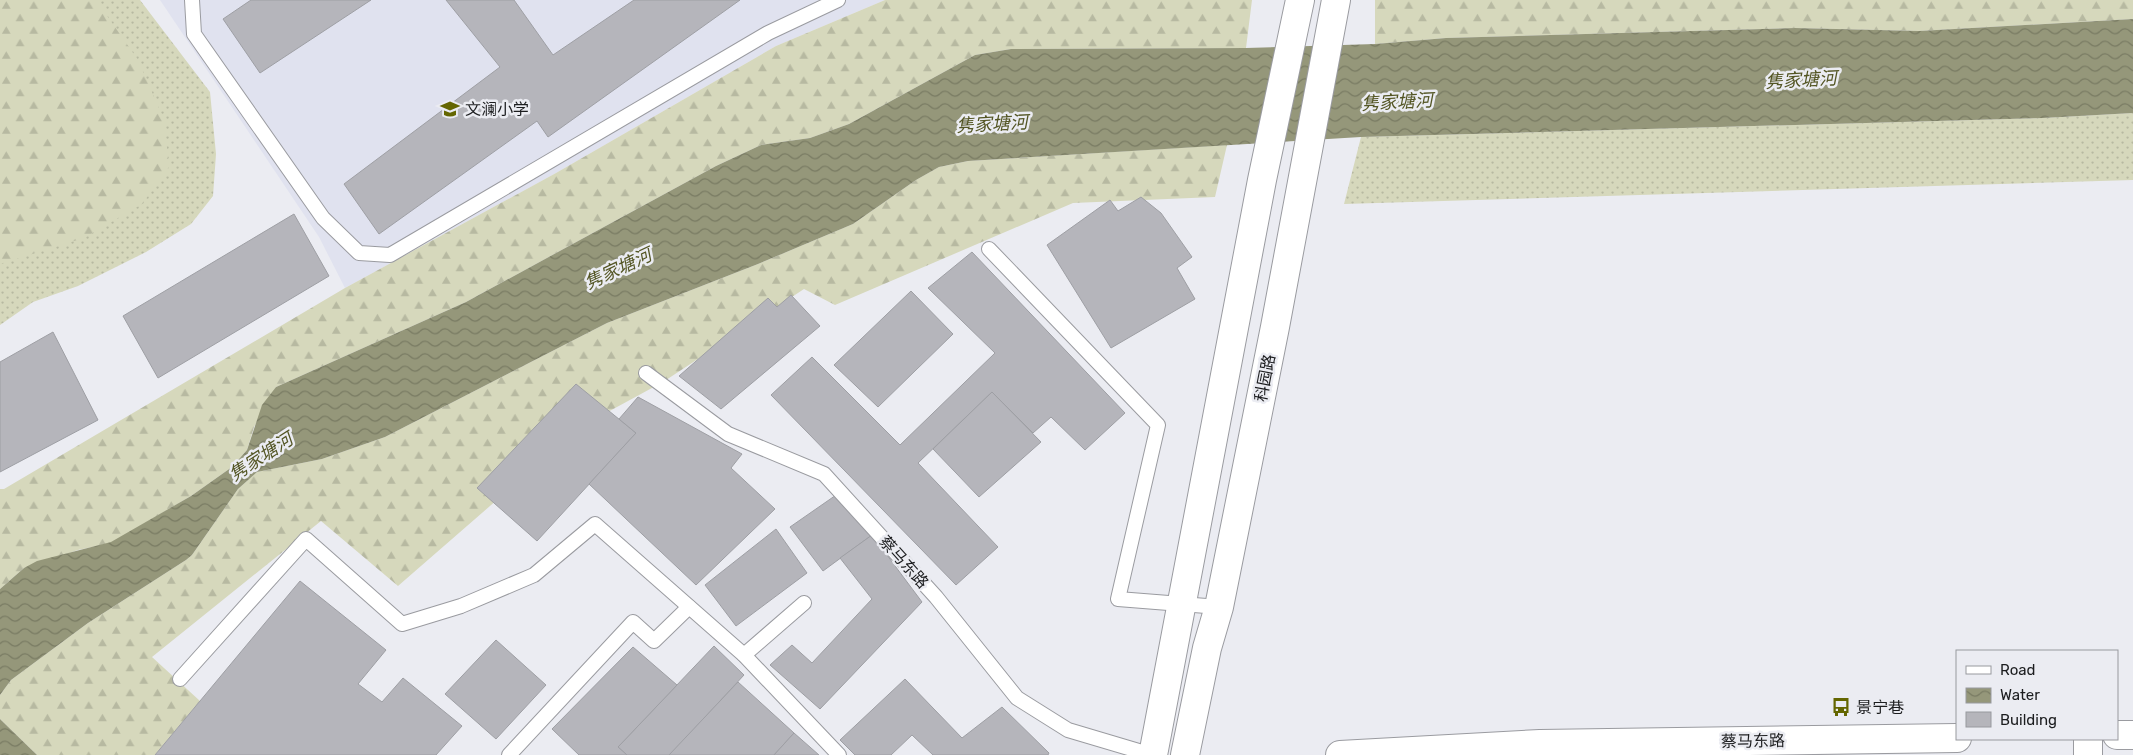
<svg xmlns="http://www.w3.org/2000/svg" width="2133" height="755" viewBox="0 0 2133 755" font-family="Rubik,'Noto Sans SC',sans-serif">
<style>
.built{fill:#e0e2ef}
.grass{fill:url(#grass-dots)}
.forest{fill:url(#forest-firs)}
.water{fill:url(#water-waves)}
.building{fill:#b5b5bb;stroke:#9e9fa4}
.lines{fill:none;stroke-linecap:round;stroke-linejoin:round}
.service-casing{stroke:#9a9ba0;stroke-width:16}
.minor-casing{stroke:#9a9ba0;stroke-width:30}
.tertiary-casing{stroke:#9a9ba0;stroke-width:30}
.service{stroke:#fff;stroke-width:14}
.minor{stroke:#fff;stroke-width:28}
.tertiary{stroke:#fff;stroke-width:28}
.labels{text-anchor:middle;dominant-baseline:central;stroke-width:5;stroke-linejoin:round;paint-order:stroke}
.poi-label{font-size:16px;fill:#1c1d1f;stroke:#ebecf2;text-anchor:start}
.street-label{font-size:16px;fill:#1c1d1f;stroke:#ebecf2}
.water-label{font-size:18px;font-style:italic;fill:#545625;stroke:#ebecf2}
</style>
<defs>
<pattern id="grass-dots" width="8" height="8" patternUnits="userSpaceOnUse" patternTransform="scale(1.25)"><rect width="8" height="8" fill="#d6d8bc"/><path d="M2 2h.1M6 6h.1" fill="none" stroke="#b7b9a1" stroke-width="1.8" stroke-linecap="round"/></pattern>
<pattern id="forest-firs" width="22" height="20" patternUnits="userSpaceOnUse" patternTransform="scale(1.25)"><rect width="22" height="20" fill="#d6d8bc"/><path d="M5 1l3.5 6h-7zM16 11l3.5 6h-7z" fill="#b7b9a1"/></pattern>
<pattern id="water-waves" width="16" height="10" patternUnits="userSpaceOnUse" patternTransform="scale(1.25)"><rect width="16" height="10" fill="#95977a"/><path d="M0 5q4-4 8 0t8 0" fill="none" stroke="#797b63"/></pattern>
</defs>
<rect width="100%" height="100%" fill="#ebecf2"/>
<!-- built -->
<polygon class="built" points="160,0 885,0 776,46 556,173 345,288 319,237"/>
<!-- grass -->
<g class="grass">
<polygon points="0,0 140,0 210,92 216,154 213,196 191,224 146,252 78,286 33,302 0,325"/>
<polygon points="2133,113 2133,180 1344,204 1361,137 2043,118"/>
</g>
<!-- forest -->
<g class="forest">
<polygon points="0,0 96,0 138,60 164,120 169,167 142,204 84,238 0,264"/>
<polygon points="885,0 1252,0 1246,48 1011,49 975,55 849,124 810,138 761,145 716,166 466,302 276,387 254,427 247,450 232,467 191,496 111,543 78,550 24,568 0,589 0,489 4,489 345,288 556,173 776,46"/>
<polygon points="1375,0 2133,0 2133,19 1919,31 1795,28 1446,38 1375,44"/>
<polygon points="1227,145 1215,197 1073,203 835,305 804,289 663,382 582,426 398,586 321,521 152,657 200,701 155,755 37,755 0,719 0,695 11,680 88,623 186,560 192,555 238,489 257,472 322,459 385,437 607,323 758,264 853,224 916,180 939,167 968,161"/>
</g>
<!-- water -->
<g class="water">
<polygon points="2133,19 2133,113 2043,118 1361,137 968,161 939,167 916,180 853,224 758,264 607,323 385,437 322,459 257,472 238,489 192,555 186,560 88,623 11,680 0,695 0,589 24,568 37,561 111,542 191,496 232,467 247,450 262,405 276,387 466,302 716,166 761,145 810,138 849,124 975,55 1011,49 1246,48 1375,44 1446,38 1795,28 1919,31"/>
<polygon points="0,719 37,755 0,755"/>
</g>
<!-- building -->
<g class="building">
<polygon points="251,0 371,0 260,73 223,19"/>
<polygon points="446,0 514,0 553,55 634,0 740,0 548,137 537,121 379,234 344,184 500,67"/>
<polygon points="1141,197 1161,213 1192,257 1177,268 1195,299 1111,348 1047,245 1110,200 1118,211"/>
<polygon points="294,214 329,276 158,378 123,316"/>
<polygon points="972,252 1125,413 1085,450 1051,417 1033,433 992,392 918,463 998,547 956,585 771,395 812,357 900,445 995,353 928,288"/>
<polygon points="911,291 953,334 878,407 834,365"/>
<polygon points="791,295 820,326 721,409 679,376 768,298 777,307"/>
<polygon points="53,332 98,420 0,472 0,362"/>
<polygon points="576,384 636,433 537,541 477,488"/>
<polygon points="992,392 1041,442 979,497 933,449"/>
<polygon points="638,397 742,454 731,468 775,509 696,585 589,484 636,433 619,419"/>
<polygon points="839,493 872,535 823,571 790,527"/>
<polygon points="776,529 807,573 736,626 705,585"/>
<polygon points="872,535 922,602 820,709 770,665 792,645 812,663 872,599 840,558"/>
<polygon points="300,581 386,650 358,684 382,702 403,678 462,726 436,755 155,755"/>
<polygon points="496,640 546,685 496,739 445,694"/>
<polygon points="714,646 744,675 670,755 627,755 618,747"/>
<polygon points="633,647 677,685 618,747 627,755 579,755 552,729"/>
<polygon points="905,679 962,738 1002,707 1049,753 1048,755 933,755 912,735 891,755 855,755 840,740"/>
<polygon points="738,682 794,733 774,755 669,755"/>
<polygon points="794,733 819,755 774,755"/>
</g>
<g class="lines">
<!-- service casing -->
<g class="service-casing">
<g id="service">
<polyline points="192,0 194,34 323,218 359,253 390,255 768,33 838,0"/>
<polyline points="989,249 1158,425 1118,599 1219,607"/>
<polyline points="646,373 728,434 824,474 936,597 1017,698 1068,730 1152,755"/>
<polyline points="744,655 804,603"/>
<polyline points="180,679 306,539 402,624 461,606 534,575 595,524 744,655 839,755"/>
<polyline points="509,755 633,622 654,641 689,607"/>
</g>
</g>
<!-- minor casing -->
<g class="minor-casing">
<g id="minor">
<polyline points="2117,735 2133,735"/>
<polyline points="1340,755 1540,744 1957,738"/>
<polyline points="2088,755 2088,739"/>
</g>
</g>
<!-- tertiary casing -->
<g class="tertiary-casing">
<g id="tertiary">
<polyline points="1153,755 1262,180 1300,0"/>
<polyline points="1185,755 1207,648 1219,607 1275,327 1336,0"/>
</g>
</g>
<!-- service -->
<use href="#service" class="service"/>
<!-- minor -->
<use href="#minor" class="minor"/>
<!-- tertiary -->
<use href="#tertiary" class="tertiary"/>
</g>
<!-- icons -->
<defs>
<g id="school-bare" transform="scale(1.5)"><path d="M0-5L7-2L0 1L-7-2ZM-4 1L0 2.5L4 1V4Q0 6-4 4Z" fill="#646600" stroke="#ebecf2" stroke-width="2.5" paint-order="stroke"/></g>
<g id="bus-bare" transform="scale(1.5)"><path d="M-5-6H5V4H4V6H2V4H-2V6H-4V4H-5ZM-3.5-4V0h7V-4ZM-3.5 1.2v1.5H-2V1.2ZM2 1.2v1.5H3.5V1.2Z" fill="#646600" stroke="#ebecf2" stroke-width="2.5" paint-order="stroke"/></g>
</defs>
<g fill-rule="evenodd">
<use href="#school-bare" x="450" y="109"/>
<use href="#bus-bare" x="1841" y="707"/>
</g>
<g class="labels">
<!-- poi labels -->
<g class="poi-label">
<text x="465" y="109">文澜小学</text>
<text x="1856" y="707">景宁巷</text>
</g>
<!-- street labels -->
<g class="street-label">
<text transform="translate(1265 378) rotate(-79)">科园路</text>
<text transform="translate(904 562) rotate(48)">蔡马东路</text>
<text transform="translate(1753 741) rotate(-1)">蔡马东路</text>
</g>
<!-- water labels -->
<g class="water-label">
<text transform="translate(1801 80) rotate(-3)">隽家塘河</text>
<text transform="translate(1397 102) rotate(-3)">隽家塘河</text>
<text transform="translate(992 124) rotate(-3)">隽家塘河</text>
<text transform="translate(618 269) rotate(-25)">隽家塘河</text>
<text transform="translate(261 457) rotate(-33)">隽家塘河</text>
</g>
</g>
<!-- legend -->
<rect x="1956" y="650" width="162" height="90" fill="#ebecf2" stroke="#98999e"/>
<rect x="1966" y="666" width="25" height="8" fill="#ffffff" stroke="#98999e"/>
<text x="2000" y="675" font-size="15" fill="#1c1d1f">Road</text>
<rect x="1966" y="688" width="25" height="15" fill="url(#water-waves)" stroke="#98999e"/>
<text x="2000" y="700" font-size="15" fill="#1c1d1f">Water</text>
<rect x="1966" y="712" width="25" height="15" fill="#b5b5bb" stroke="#98999e"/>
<text x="2000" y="725" font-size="15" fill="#1c1d1f">Building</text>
</svg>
